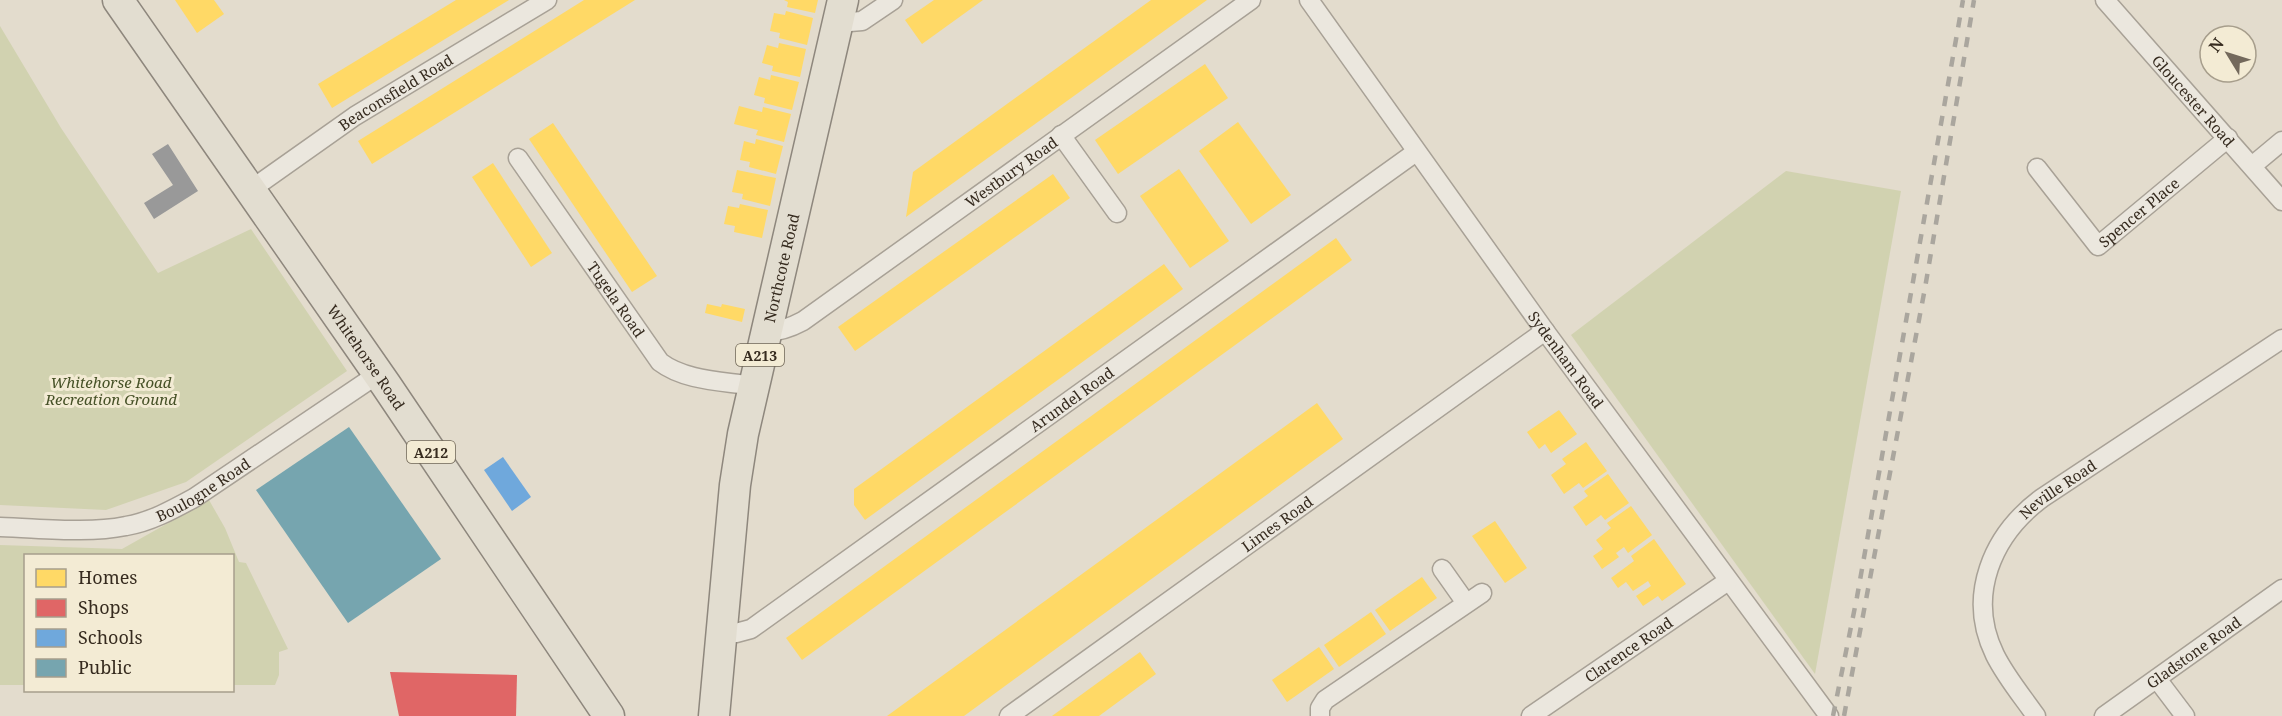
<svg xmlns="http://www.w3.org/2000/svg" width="2282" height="716" viewBox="0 0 2282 716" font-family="'Noto Serif',serif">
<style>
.green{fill:#d1d2b0}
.homes{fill:#ffd966}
.shops{fill:#e06666}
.schools{fill:#6fa8dc}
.public{fill:#76a5af}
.industry{fill:#999}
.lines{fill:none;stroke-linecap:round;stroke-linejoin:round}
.minor-casing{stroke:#a8a196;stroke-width:21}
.primary-casing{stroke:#8e877d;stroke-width:33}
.minor{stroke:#ebe7de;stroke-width:18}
.primary{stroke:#e2ddd0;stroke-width:30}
.rail{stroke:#aaa69e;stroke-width:4.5;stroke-dasharray:10 10;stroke-linecap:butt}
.labels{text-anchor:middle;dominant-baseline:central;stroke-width:6;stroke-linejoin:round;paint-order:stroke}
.shield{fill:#f3ebd4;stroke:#6f6555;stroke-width:1.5}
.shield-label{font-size:14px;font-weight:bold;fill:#362b1f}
.street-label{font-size:15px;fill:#362b1f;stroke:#f3ebd4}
.park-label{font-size:15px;font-style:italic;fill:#465127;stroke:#f3ebd4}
</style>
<rect width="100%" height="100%" fill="#e3dccd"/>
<!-- green -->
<g class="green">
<polygon points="0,26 61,128 158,273 251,229 347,371 186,482 106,510 0,505"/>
<polygon points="1786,171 1901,191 1815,674 1571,335"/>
<polygon points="209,500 225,528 239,562 246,563 288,649 279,652 279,675 275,685 233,685 232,556 26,556 25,685 0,685 0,545 122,549"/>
</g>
<!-- homes -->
<g class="homes">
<polygon points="175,0 214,0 224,14 197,33"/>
<polygon points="456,0 509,0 332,108 318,84"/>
<polygon points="584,0 635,0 372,164 358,141"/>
<polygon points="784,0 818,0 815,13 787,7 788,2"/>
<polygon points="934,0 983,0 922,44 905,20"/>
<polygon points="1151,0 1207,0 906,217 913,172"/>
<polygon points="786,11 813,18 807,45 779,38 780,33 770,31 774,13 785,15"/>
<polygon points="779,43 806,49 800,77 772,71 773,66 762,63 767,45 778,48"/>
<polygon points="1205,64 1228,98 1118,174 1095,140"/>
<polygon points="771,75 799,82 792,110 764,103 765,98 754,95 759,77 770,80"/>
<polygon points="739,106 762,112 763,107 791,114 784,142 756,135 758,130 734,124"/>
<polygon points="1238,122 1291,195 1251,224 1199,151"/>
<polygon points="553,123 657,276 632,292 529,139"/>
<polygon points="756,139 783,146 776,174 749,167 750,162 740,160 744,141 755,144"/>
<polygon points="493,163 552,253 531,267 472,177"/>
<polygon points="1179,169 1229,241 1190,268 1140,196"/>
<polygon points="737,170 776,178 770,206 742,199 743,194 732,192"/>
<polygon points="1053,174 1070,198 855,351 838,327"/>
<polygon points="740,204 768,210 762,238 734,232 735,226 724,224 728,206 739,208"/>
<polygon points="1336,238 1352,260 802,660 786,638"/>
<polygon points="1164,264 1183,289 865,520 854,505 854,489"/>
<polygon points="707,304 721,307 722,304 745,309 742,322 705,313"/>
<polygon points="1317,403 1343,439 964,716 887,716"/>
<polygon points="1559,410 1577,434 1551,453 1545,444 1539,449 1527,432"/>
<polygon points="1586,442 1607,471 1583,488 1579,483 1564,494 1551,475 1566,464 1562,459"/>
<polygon points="1608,474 1629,503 1605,520 1601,515 1586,526 1573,507 1588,496 1584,491"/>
<polygon points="1631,506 1652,535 1628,553 1624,547 1616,553 1619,557 1602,569 1593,556 1603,549 1596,540 1611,528 1607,523"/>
<polygon points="1495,521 1527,568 1505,583 1472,536"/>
<polygon points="1654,539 1686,584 1662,601 1658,596 1643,606 1636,596 1651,586 1648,581 1633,591 1626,582 1618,588 1611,578 1634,561 1631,556"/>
<polygon points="1422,577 1437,598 1390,631 1375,610"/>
<polygon points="1371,612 1386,634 1339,667 1324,645"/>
<polygon points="1319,647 1334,669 1287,702 1272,680"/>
<polygon points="1140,652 1156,674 1099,716 1052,716"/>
</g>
<!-- shops -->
<polygon class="shops" points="390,672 517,675 516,716 399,716"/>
<!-- schools -->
<polygon class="schools" points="503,457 531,497 512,511 484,470"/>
<!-- public -->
<polygon class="public" points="349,427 441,559 348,623 256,490"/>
<!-- industry -->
<polygon class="industry" points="168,144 198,191 154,219 144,203 173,185 152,154"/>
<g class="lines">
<!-- minor casing -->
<g class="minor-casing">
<g id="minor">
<path id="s1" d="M1309 0 1545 331 1829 716"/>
<path id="s2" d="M2105 0 2282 201"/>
<polyline points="838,23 862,21 893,0"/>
<polyline points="1061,135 1117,213"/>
<path id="s3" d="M518 158 660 362C685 381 723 381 753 386"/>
<polyline points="2252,166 2282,141"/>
<path id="s4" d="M2037 168 2098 246 2228 138"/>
<path id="s5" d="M249 191 355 116 547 0"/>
<path id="s6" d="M765 332C779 332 790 328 803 321L1251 0"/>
<path id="s7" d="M0 527C40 528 87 534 126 526 150 522 172 510 194 498L378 374"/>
<polyline points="1442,569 1466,603"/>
<path id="s8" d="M722 632 736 633 751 629 1416 152"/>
<polyline points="2157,679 2185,716"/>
<path id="s9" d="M1009 716 1545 331"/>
<polyline points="1320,716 1320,708 1325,700 1482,593"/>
<path id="s10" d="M1531 716 1728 581"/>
<path id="s11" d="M2036 716C2022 696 2006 677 1995 655 1966 596 1992 535 2042 498L2282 339"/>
<path id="s12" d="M2104 716 2282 589"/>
</g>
</g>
<!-- primary casing -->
<g class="primary-casing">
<g id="primary">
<path id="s13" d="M118 0 386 385 609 716"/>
<path id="s14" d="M714 716 735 485 743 434 843 0"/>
</g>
</g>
<!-- minor -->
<use href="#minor" class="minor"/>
<!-- primary -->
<use href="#primary" class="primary"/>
<!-- rail -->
<g class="rail">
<polyline points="1833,716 1857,597 1963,0"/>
<polyline points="1844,716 1925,288 1974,0"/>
</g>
</g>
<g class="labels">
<!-- shield labels -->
<g class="shield">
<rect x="736" y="344" width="48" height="22" rx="4.5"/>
<rect x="407" y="441" width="48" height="22" rx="4.5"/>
</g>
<g class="shield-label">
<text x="760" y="355">A213</text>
<text x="431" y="452">A212</text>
</g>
<!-- street labels -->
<g class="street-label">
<text stroke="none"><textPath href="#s5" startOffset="177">Beaconsfield Road</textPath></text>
<text stroke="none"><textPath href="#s2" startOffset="134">Gloucester Road</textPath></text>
<text stroke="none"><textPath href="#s6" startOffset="296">Westbury Road</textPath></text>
<text stroke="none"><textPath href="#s4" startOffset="152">Spencer Place</textPath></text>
<text stroke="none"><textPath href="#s14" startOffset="454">Northcote Road</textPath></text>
<text stroke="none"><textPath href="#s3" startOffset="172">Tugela Road</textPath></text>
<text stroke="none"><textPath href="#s13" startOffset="435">Whitehorse Road</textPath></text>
<text stroke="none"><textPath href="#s1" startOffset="442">Sydenham Road</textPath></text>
<text stroke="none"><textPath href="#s8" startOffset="424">Arundel Road</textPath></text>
<text stroke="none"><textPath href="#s7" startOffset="212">Boulogne Road</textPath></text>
<text stroke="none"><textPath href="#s11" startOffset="270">Neville Road</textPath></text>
<text stroke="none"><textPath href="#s9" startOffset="330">Limes Road</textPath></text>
<text stroke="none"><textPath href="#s10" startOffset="118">Clarence Road</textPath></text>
<text stroke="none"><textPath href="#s12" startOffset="110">Gladstone Road</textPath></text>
</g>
<!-- park labels -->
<g class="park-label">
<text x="111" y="382">Whitehorse Road<tspan x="111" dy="17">Recreation Ground</tspan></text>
</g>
</g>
<!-- legend -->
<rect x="24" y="554" width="210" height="138" fill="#f3ebd4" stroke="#a79e8c" stroke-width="1.5"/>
<rect x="36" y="569" width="30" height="18" fill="#ffd966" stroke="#a79e8c" stroke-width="1.5"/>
<text x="78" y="584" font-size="18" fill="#362b1f">Homes</text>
<rect x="36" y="599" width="30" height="18" fill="#e06666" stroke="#a79e8c" stroke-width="1.5"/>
<text x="78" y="614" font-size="18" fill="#362b1f">Shops</text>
<rect x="36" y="629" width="30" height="18" fill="#6fa8dc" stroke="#a79e8c" stroke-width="1.5"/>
<text x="78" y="644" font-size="18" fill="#362b1f">Schools</text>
<rect x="36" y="659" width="30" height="18" fill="#76a5af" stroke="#a79e8c" stroke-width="1.5"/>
<text x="78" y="674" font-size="18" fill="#362b1f">Public</text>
<!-- north arrow -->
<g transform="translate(2228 54) rotate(308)"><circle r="28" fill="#f3ebd4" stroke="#a79e8c" stroke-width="1.5"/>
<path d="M0-4.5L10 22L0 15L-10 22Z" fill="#73695c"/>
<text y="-9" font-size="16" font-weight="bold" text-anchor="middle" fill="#362b1f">N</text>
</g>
</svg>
